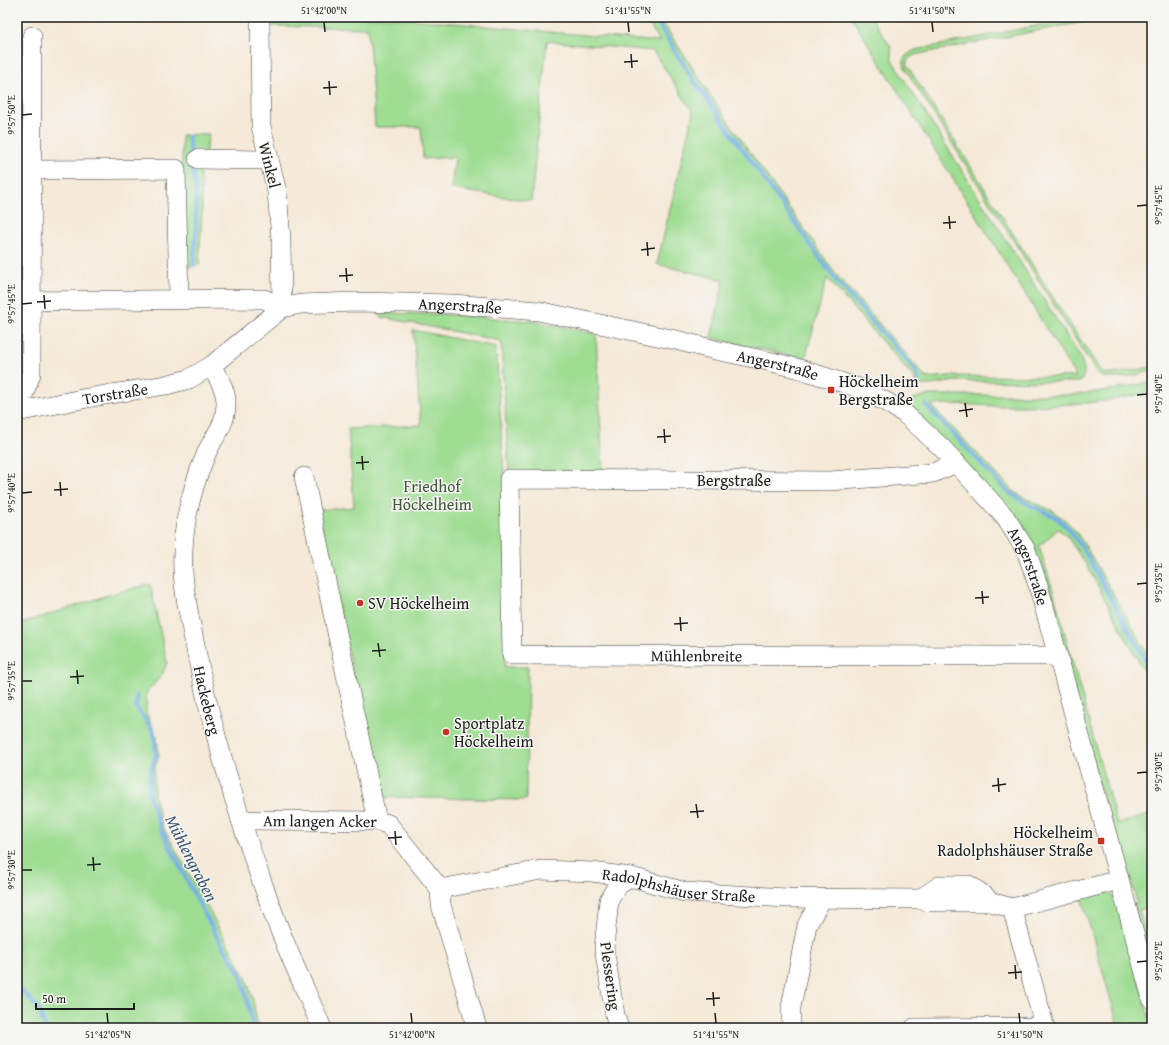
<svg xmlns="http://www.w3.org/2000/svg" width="1169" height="1045" viewBox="0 0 1169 1045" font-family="'Gentium Book Plus',serif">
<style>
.built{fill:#f0d0e5}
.green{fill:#9edd92;stroke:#5d7c57}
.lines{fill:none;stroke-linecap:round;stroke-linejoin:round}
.stream{stroke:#76afe6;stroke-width:4}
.minor-casing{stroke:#3d3b38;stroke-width:20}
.minor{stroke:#fff;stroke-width:19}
.ticks{fill:none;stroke:#1c1c1c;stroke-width:1.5}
.poi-dot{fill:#c8321e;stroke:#f6f6f2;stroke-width:1.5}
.labels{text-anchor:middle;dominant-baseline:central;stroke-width:3;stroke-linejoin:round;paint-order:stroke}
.street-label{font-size:16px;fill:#1c1c1c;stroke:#f6f6f2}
.poi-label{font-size:16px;fill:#1c1c1c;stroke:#f6f6f2;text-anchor:start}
.park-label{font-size:16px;fill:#43563f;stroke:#f6f6f2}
.water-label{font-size:17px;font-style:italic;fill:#40576d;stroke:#f6f6f2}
.neatline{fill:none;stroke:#1c1c1c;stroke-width:1.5}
.ticks-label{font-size:10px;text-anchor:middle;fill:#1c1c1c}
</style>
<rect width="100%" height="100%" fill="#f6f6f2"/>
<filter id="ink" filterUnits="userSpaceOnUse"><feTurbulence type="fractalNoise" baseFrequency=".025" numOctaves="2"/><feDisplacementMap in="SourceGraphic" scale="8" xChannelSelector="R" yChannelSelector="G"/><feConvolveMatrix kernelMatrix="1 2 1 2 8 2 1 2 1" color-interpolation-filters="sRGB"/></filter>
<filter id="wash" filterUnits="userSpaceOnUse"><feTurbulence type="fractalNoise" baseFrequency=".012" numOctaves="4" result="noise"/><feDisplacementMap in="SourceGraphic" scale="16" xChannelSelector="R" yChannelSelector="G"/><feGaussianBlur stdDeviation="0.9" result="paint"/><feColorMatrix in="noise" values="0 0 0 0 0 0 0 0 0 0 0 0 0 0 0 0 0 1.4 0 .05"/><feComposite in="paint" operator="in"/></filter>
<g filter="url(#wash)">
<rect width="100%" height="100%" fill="#f5e9d7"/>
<!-- built -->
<polygon class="built" points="17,178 21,178 22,297 17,297"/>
<!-- green -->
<g class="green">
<path d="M265 17H388L660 42 645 17H659L720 110 819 250 834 272 916 366 926 378 949 376 1076 377 1006 263 851 17H871L891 47 892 60 1079 355C1083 364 1087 371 1081 381L1079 382 955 381 931 385H915V379L827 278 805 359 711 338 724 280 657 264 693 112 653 51 547 41 531 201 451 189 455 157 423 159 421 127H375L368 28 265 26Z"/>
<path d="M1081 17H1108L914 55C910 58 906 60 907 65L1054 299 1102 373 1114 374 1152 367V371C1137 375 1112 382 1098 375L906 70C901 59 904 56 915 50Z"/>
<polygon points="209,134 206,149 200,161 202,211 199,265 186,268 182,164 182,135"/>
<polygon points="377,313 439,314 532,321 596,334 603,473 509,473 501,341 381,317"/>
<polygon points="413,330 496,347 504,473 506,568 505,667 528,667 526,800 379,797 318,510 354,507 348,429 421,425"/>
<path d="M1152 381V391C1104 405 1052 406 1002 406 979 406 954 403 931 405L1011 489 1021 496 1053 511 1066 521 1075 530 1089 552 1152 661V686L1087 566 1067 536 1058 529 1039 546 1054 594 1117 824 1152 814V906L1139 910 1152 956V977L1132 904 1137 903 1129 873 1124 874 1042 578 909 407V402L912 399 930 395H1064C1094 393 1123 389 1152 381Z"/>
<polygon points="150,584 167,663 162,675 147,692 146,712 157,737 159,756 154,771 154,795 162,825 246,977 253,1000 258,1028 24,1028 17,1015 17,625 105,596"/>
<polygon points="1099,892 1109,894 1113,896 1121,916 1152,1028 1119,1028 1081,896"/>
</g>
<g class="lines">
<!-- stream -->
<g class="stream">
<polyline points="654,17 692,78 834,278 915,370 919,380"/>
<polyline points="188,136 196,192 196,232 193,265"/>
<polyline points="926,405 1007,491 1024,502 1057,518 1069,529 1086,554 1152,671"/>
<polyline points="137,696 136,707 154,732 156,755 151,770 149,795 160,827 194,894 220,942 241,975 254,1028"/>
<polyline points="17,986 39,1009 45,1028"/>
</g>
</g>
</g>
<g filter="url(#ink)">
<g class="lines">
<!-- minor casing -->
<g class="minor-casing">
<g id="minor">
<polyline points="198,159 269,160"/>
<polyline points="17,172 31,172 40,170 176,169 179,299"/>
<polyline points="17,301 264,299 282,308 281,239 277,192 261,126 260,21"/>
<path id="s1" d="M211 366C218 378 227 390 226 405 225 427 215 434 207 452 191 489 181 531 183 571 184 591 188 611 192 630 197 655 202 680 208 705 226 776 248 846 274 915 288 953 306 991 322 1028"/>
<polyline points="24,393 31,374 32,36"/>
<path id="s2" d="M17 412 87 398 166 385 189 379 211 366 282 308 301 304 356 302 453 304 538 311 676 340 715 350 768 361 800 369 859 388 888 403 905 414 941 447 956 463 1005 517 1026 550 1038 585 1058 656 1152 999"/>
<path id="s3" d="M956 463 933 473 830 481 509 479 512 655 1058 656"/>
<polyline points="304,477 377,821"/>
<path id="s4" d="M241 820 377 821 388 824 440 889 441 905 477 1028"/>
<path id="s5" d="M440 889 541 870 592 872 631 877 685 892 787 898 920 899 941 885H969L985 896 990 902 1012 908 1119 880"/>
<polyline points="920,899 928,902 990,902"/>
<polyline points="1012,908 1045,1028"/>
<polyline points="619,1028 615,1015 604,948 609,900 617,886 631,877"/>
<polyline points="791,1028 791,1007 807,925 821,900"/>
<polyline points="914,1028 1045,1027"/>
</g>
</g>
<!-- minor -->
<use href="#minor" class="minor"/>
</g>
</g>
<!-- ticks -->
<path class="ticks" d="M324 22 325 32M628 22 629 32M932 22 933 32M631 54 632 68M624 62 638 61M329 81 330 95M323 88 337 87M22 115 32 114M1137 206 1147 205M949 216 950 229M943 223 956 222M647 242 648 256M641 250 655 248M346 268 347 282M339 276 353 275M44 295 45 309M37 302 51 301M22 304 32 303M1137 395 1147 394M965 403 967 417M959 411 973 409M664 429 665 443M657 437 671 436M362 456 363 470M356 463 369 462M60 482 61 496M54 490 68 489M22 493 32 492M1137 584 1147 583M982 591 983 604M975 598 989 597M680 617 681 631M674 624 688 623M378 643 380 657M372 651 386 650M77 670 78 684M70 677 84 676M22 681H32M1137 773 1147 772M998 778 999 792M992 786 1006 784M696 804 698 818M690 812 704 811M395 831 396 845M388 838 402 837M93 857 94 871M87 865 101 864M22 870H32M1137 962 1147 961M1015 965 1016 979M1008 973 1022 972M713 992 714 1006M706 999 720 998M107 1013 108 1023M411 1013 412 1023M715 1013 716 1023M1019 1013 1020 1023"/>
<!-- markers -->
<g class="poi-dot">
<rect x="827" y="386" width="8" height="8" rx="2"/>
<circle cx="360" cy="603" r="4"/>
<circle cx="446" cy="732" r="4"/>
<rect x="1097" y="837" width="8" height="8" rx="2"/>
</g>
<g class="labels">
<!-- street labels -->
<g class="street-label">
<text transform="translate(270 165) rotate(76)">Winkel</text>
<text stroke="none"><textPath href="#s2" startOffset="471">Angerstraße</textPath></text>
<text stroke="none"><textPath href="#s2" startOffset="795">Angerstraße</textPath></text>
<text stroke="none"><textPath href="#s2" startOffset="100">Torstraße</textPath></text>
<text x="734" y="480">Bergstraße</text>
<text stroke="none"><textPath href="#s2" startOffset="1131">Angerstraße</textPath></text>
<text stroke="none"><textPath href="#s3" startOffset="810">Mühlenbreite</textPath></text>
<text stroke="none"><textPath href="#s1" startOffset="348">Hackeberg</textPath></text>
<text stroke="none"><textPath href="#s4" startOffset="79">Am langen Acker</textPath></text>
<text stroke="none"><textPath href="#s5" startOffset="242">Radolphshäuser Straße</textPath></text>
<text transform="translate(611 976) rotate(82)">Plessering</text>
</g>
<!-- poi labels -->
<g class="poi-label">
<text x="839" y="381">Höckelheim<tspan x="839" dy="18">Bergstraße</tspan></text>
<text x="368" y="603">SV Höckelheim</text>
<text x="454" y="723">Sportplatz<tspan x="454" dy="18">Höckelheim</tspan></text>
<text x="1093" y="832" text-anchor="end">Höckelheim<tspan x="1093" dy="18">Radolphshäuser Straße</tspan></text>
</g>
<!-- park labels -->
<g class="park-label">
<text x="432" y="486">Friedhof<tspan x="432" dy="18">Höckelheim</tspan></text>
</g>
<!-- water labels -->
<g class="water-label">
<text transform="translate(192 858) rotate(63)">Mühlengraben</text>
</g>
</g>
<!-- margin -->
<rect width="1169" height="1045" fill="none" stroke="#f6f6f2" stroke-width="44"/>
<!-- scale -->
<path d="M36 1003v6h98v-6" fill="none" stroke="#1c1c1c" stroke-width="2"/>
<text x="42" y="1003" font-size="12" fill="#1c1c1c" stroke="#f6f6f2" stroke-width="3" paint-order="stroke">50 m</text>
<rect x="22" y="22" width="1125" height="1001" class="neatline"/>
<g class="ticks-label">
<text x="324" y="14">51°42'00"N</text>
<text x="628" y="14">51°41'55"N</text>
<text x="932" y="14">51°41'50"N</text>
<text transform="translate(11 115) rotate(-90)" y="4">9°57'50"E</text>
<text transform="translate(1158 205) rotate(-90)" y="4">9°57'45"E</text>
<text transform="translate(11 304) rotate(-90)" y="4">9°57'45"E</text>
<text transform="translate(1158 394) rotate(-90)" y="4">9°57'40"E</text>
<text transform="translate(11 493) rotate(-90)" y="4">9°57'40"E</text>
<text transform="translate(1158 583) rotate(-90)" y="4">9°57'35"E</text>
<text transform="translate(11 681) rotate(-90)" y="4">9°57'35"E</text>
<text transform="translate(1158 772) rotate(-90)" y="4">9°57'30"E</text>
<text transform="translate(11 870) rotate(-90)" y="4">9°57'30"E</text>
<text transform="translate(1158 961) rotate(-90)" y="4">9°57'25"E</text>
<text x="108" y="1038">51°42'05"N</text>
<text x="412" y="1038">51°42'00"N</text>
<text x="716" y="1038">51°41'55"N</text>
<text x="1020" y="1038">51°41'50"N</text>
</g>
</svg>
